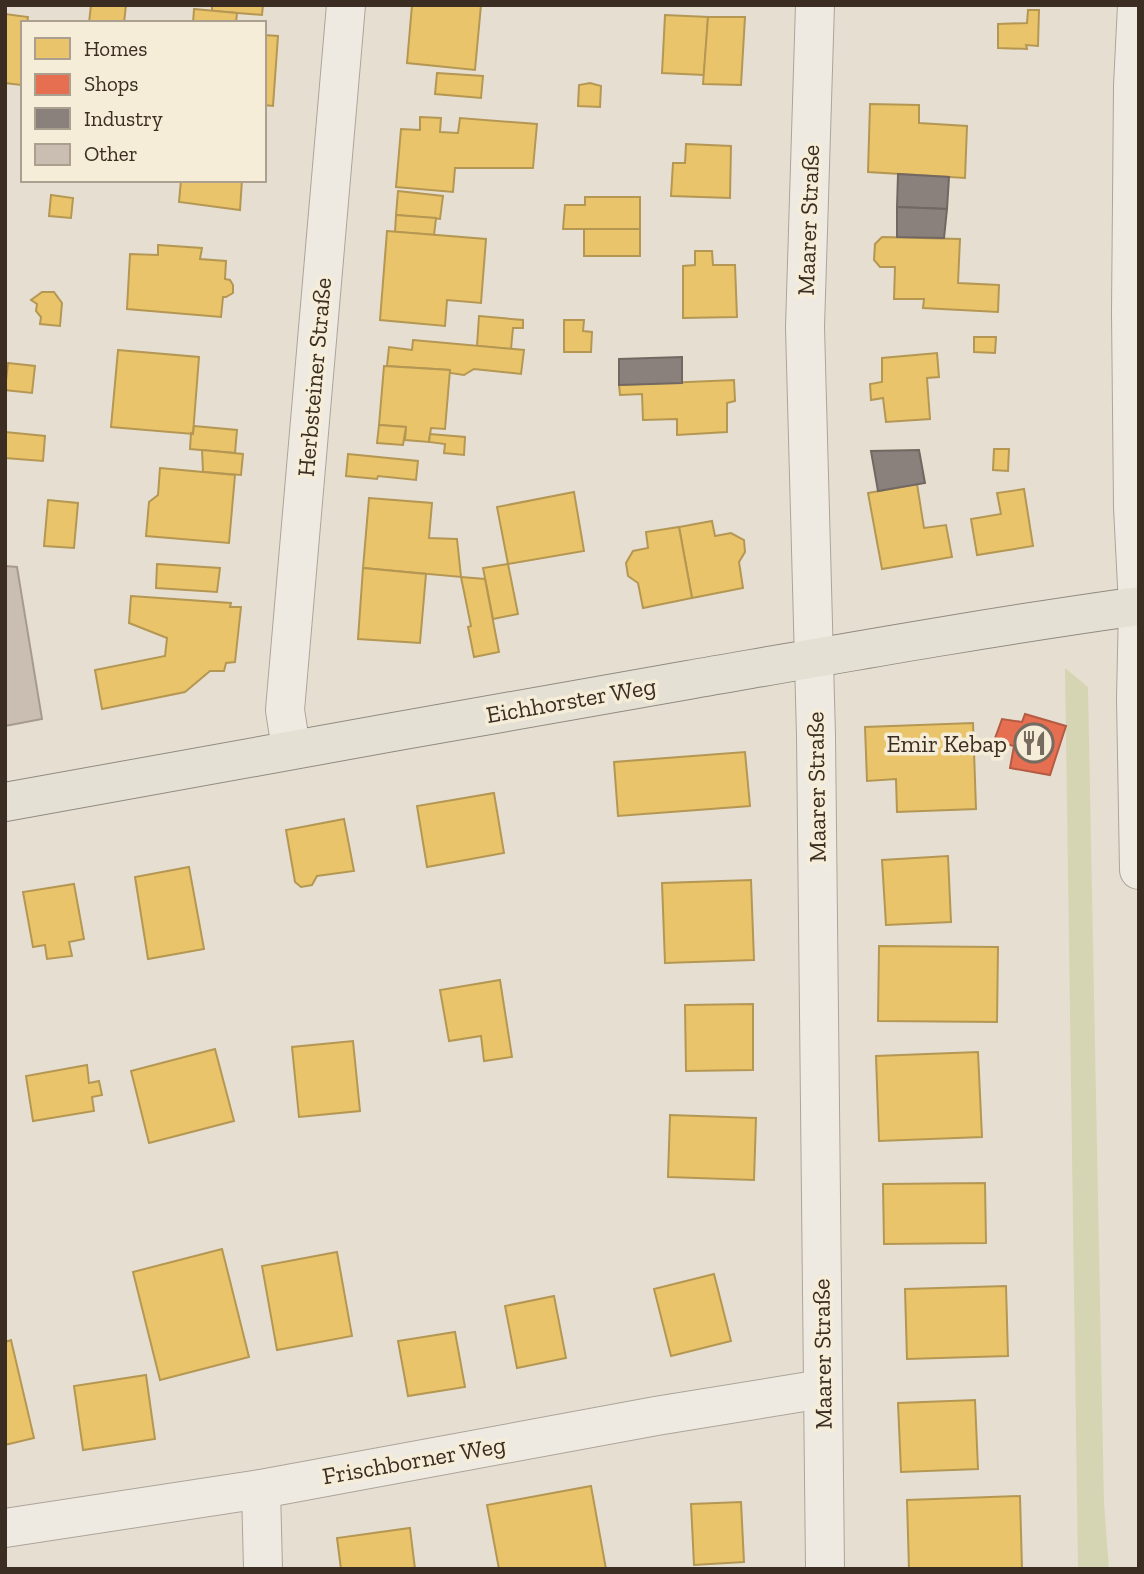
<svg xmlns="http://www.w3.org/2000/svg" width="1144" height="1574" viewBox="0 0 1144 1574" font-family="'Zilla Slab',serif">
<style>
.green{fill:#d5d5b4}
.homes{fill:#e9c46a;stroke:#b59754;stroke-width:2}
.shops{fill:#e76f51;stroke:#b35b43;stroke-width:2}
.industry{fill:#8a817c;stroke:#726861;stroke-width:2}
.building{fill:#cabeb2;stroke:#a79b90;stroke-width:2}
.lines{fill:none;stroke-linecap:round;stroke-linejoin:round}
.minor-casing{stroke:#aca499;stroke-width:40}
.major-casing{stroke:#918a80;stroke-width:40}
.minor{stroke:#eeeae2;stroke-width:38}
.major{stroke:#e5e0d4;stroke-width:38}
.labels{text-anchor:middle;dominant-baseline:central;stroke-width:7;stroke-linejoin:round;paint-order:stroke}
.street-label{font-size:24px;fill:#3b2d21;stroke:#f5edd8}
.poi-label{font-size:24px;fill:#3b2d21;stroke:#f5edd8;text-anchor:end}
</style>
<rect width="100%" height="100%" fill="#e6dfd1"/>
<!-- green -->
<polygon class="green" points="1065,668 1088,687 1104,1503 1109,1569 1078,1569"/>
<!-- homes -->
<g class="homes">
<polygon points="91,5 126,5 124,23 89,23"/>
<polygon points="212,5 263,5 262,15 212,11"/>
<polygon points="412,5 481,5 475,70 407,63"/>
<polygon points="194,9 237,13 236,23 193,23"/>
<polygon points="1028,10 1039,10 1038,46 1026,45 1027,49 998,48 998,24 1027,23"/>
<polygon points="5,14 28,17 27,23 23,23 23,67 21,85 5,83"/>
<polygon points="665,15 708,17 704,75 662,73"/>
<polygon points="708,17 745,17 741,85 703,84"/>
<polygon points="264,35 278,36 273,106 264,105"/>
<polygon points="437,73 483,76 481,98 435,94"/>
<polygon points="590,83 601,86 600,107 578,106 579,85"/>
<polygon points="870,104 919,105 919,123 967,126 965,178 868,172"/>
<polygon points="420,117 441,118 440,132 458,133 460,118 537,124 533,168 455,168 453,192 396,187 401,129 420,130"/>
<polygon points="686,144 731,146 730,198 671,196 673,163 685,163"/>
<polygon points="181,180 242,180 240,210 179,202"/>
<polygon points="398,191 443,196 440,219 396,215"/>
<polygon points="51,195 73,198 71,218 49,216"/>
<polygon points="585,197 640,197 640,229 563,229 565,205 585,205"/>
<polygon points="396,215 436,218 434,235 395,232"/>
<rect x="584" y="229" width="56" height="27"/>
<polygon points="387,231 486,239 481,303 447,300 445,326 380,320"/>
<polygon points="882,237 960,239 958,283 999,285 998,312 923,308 924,299 894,299 895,267 880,267 874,260 875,244"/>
<polygon points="158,245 202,248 200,259 226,261 225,279 230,280 233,285 233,293 226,297 223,297 221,317 127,309 130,254 158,255"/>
<polygon points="695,251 712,251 713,265 735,265 737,317 683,318 683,266 695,265"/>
<polygon points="42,292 54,292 62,303 60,326 40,324 41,317 36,311 37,304 31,300"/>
<polygon points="479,316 523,320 523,328 513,328 511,349 477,346"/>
<polygon points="564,320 584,320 583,331 592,332 591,352 564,352"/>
<polygon points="974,337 996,337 995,353 974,352"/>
<polygon points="413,340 524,350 521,374 474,369 464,375 450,373 450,370 387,366 389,347 412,350"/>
<polygon points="118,350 199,357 193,434 111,427"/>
<polygon points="937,353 939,377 927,378 930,419 886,422 883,398 871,400 870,384 882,382 882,358"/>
<polygon points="8,363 35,366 32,393 5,390"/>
<polygon points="384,366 450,370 445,429 431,428 429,442 405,440 406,427 379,425"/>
<polygon points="734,380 735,401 727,403 727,432 677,435 677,419 643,420 642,394 620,395 619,385"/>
<polygon points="379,425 406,427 403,445 377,443"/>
<polygon points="194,426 237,430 235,453 190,449 191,433 193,434"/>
<polygon points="5,432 45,436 43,461 5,458"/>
<polygon points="430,434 465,437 464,455 444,453 445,444 429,442"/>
<polygon points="994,449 1009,449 1008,471 993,470"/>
<polygon points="202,450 243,454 241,475 203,472"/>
<polygon points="348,454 418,461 416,480 378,476 377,479 346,476"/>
<polygon points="160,468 235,475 229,543 146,536 149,502 158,495"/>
<polygon points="917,484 924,528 946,525 952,557 882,569 868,493"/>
<polygon points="1024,489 1033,546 977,555 971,519 1001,514 997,493"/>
<polygon points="574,492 584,551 508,564 497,507"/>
<polygon points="369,498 432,503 429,538 457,539 461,577 363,568"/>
<polygon points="48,500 78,503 74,548 44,546"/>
<polygon points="712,521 715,536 731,533 744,540 745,552 739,562 743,588 692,598 679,527"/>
<polygon points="679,527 692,598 643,608 638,583 628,576 626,563 633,551 648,548 646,532"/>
<polygon points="157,564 220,568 217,592 156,588"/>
<polygon points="508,564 518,614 493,619 483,568"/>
<polygon points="363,568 426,574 420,643 358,639"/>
<polygon points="461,577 485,579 499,652 474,657 468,627 471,626"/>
<polygon points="131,596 231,603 230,607 241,607 235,662 226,663 224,671 210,671 185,692 102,709 95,670 165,656 167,638 129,623"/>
<polygon points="973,723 976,809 897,812 896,779 867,781 865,727"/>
<polygon points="745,752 750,806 618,816 614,762"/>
<polygon points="494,793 504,853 427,867 417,806"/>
<polygon points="344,819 354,871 317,876 312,885 301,887 295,882 286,830"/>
<polygon points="948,856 951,922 886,925 882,860"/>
<polygon points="189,867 204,949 148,959 135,877"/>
<polygon points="751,880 754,960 665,963 662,883"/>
<polygon points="74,884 84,939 69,942 72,956 47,959 45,945 33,947 23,892"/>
<polygon points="879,946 998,947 997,1022 878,1021"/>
<polygon points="500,980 512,1057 484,1061 481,1036 449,1041 440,990"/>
<polygon points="753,1004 753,1070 686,1071 685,1005"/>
<polygon points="353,1041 360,1111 299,1117 292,1047"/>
<polygon points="215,1049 234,1121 149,1143 131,1071"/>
<polygon points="978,1052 982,1137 879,1141 876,1056"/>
<polygon points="87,1065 89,1083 99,1081 102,1095 92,1097 94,1111 33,1121 26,1076"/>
<polygon points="670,1115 756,1118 754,1180 668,1177"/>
<polygon points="985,1183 986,1243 884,1244 883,1184"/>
<polygon points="222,1249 249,1357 160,1380 133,1272"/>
<polygon points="337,1252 352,1336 277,1350 262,1266"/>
<polygon points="714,1274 731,1341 671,1356 654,1289"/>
<polygon points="1006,1286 1008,1356 907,1359 905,1289"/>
<polygon points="554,1296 566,1358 517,1368 505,1306"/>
<polygon points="455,1332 465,1387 408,1396 398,1341"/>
<polygon points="11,1340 34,1438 5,1445 5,1342"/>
<polygon points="146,1375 155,1439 83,1450 74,1386"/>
<polygon points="975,1400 978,1469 901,1472 898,1403"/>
<polygon points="591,1486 606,1569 499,1569 487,1505"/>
<polygon points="1020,1496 1022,1569 909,1569 907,1500"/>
<polygon points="741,1502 744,1562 694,1565 691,1504"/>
<polygon points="410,1528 415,1569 341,1569 337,1538"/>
</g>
<!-- shops -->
<polygon class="shops" points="1025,714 1066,726 1050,775 1010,768 1014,746 994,741 1002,719 1022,722"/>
<!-- industry -->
<g class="industry">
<polygon points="898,174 949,177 947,209 897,207"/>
<polygon points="897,207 947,209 944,238 897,237"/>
<polygon points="682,357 682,383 619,385 619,359"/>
<polygon points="919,450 925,483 878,491 871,451"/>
</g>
<!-- building -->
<polygon class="building" points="5,566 17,567 42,719 5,726"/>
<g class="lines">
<!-- minor casing -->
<g class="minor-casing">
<g id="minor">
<polyline points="815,5 805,327 816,735 825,1569"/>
<polyline points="1137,5 1133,86 1131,313 1133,507 1138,606 1136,698 1139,870"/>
<polyline points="291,749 285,710 346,5"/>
<polyline points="261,1489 263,1569"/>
<polyline points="5,1528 261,1489 656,1416 822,1389"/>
</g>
</g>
<!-- major casing -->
<g class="major-casing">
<path id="major" d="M5 802C233 760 460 720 688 680 838 654 988 627 1139 606"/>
</g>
<!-- minor -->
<use href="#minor" class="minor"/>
<!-- major -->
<use href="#major" class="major"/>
</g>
<!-- icons -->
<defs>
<g id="restaurant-ring" transform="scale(2.0125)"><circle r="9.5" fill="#f5edd8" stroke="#776b5f" stroke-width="1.5"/><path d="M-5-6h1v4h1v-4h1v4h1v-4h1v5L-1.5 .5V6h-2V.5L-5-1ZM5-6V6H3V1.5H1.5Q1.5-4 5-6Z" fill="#776b5f"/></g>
</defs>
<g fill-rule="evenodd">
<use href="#restaurant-ring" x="1034" y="743"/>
</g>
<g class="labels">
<!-- street labels -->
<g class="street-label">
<text transform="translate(808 220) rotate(-88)">Maarer Straße</text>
<text transform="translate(314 377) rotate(-85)">Herbsteiner Straße</text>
<text transform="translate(571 700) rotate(-10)">Eichhorster Weg</text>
<text transform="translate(816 787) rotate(-91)">Maarer Straße</text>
<text transform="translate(822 1354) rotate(-91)">Maarer Straße</text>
<text transform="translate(414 1460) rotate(-10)">Frischborner Weg</text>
</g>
<!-- poi labels -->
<g class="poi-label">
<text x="1007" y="743">Emir Kebap</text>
</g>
</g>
<!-- border -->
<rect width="1144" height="1574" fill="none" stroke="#3b2d21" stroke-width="14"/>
<!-- legend -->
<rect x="21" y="21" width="245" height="161" fill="#f5edd8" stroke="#aba08f" stroke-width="2"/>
<rect x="35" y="38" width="35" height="21" fill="#e9c46a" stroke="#aba08f" stroke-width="2"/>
<text x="84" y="56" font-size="21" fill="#3b2d21">Homes</text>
<rect x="35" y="74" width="35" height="21" fill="#e76f51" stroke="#aba08f" stroke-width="2"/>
<text x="84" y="91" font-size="21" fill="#3b2d21">Shops</text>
<rect x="35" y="108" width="35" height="21" fill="#8a817c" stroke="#aba08f" stroke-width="2"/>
<text x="84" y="126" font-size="21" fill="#3b2d21">Industry</text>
<rect x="35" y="144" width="35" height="21" fill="#cabeb2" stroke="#aba08f" stroke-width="2"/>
<text x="84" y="161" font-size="21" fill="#3b2d21">Other</text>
</svg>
